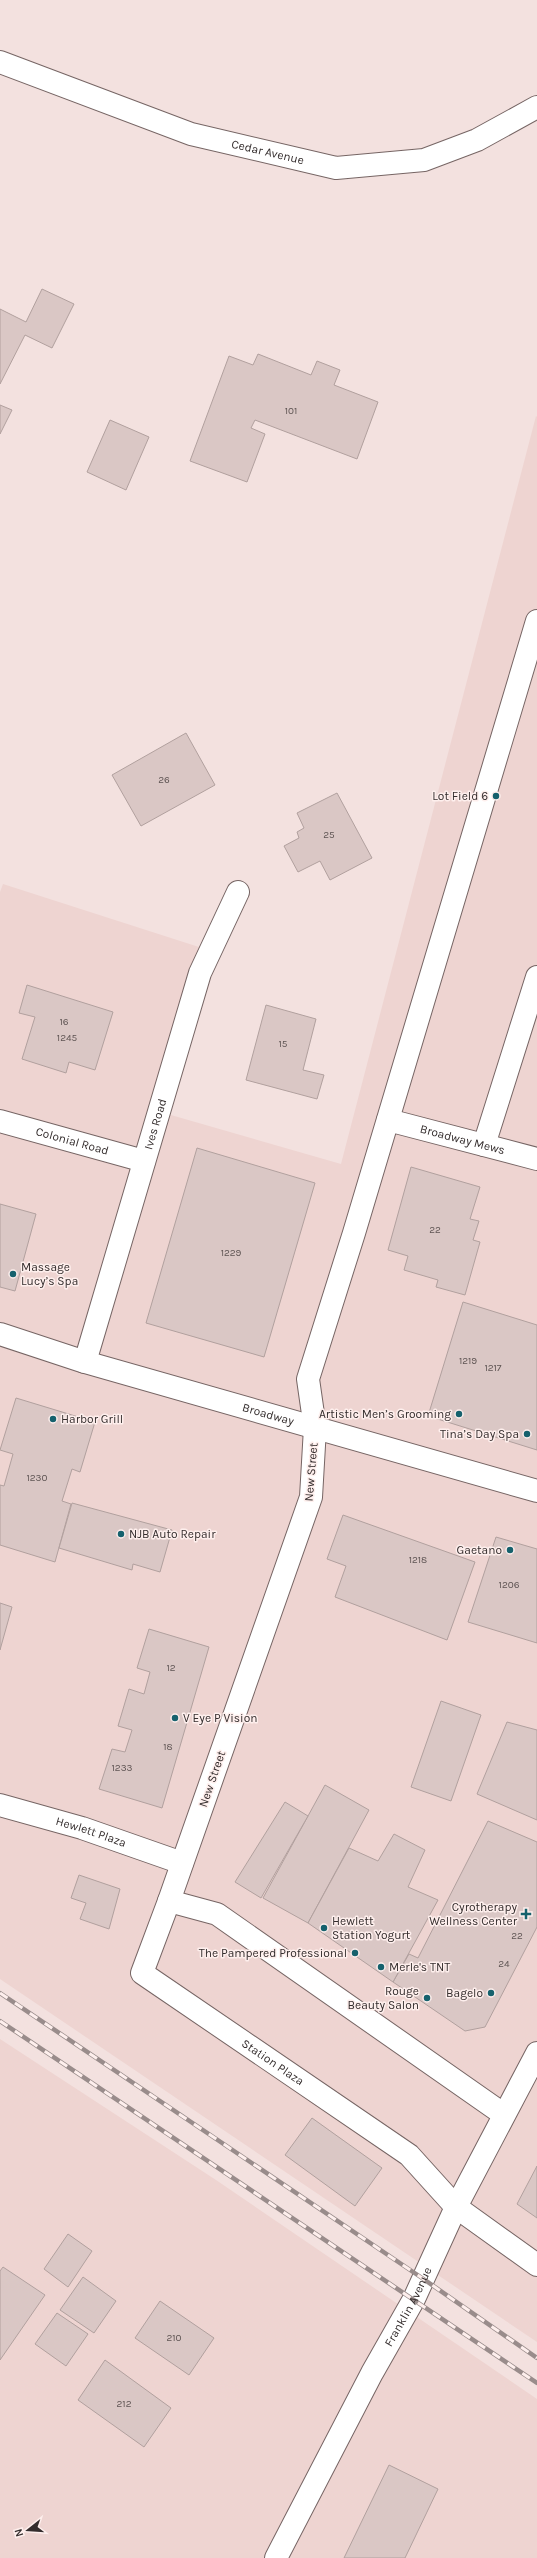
<svg xmlns="http://www.w3.org/2000/svg" width="537" height="2558" viewBox="0 0 537 2558" font-family="Karla,sans-serif">
<style>
.built{fill:#eed4d1}
.building{fill:#dac7c5;stroke:#b1a09e}
.lines{fill:none;stroke-linecap:round;stroke-linejoin:round}
.minor-casing{stroke:#766564;stroke-width:24}
.major-casing{stroke:#766564;stroke-width:24}
.minor{stroke:#fff;stroke-width:22}
.major{stroke:#fff;stroke-width:22}
.rail-casing{stroke:#998c8b;stroke-width:4.5}
.rail{stroke:#feefed;stroke-width:3;stroke-dasharray:9;stroke-linecap:butt}
.poi-dot{fill:#15616d;stroke:#feefed;stroke-width:1.5}
.labels{text-anchor:middle;dominant-baseline:central;stroke-width:3;stroke-linejoin:round;paint-order:stroke}
.number-label{font-size:10px;fill:#5e5453}
.street-label{font-size:12px;fill:#342d2d;stroke:#feefed}
.poi-label{font-size:12px;fill:#342d2d;stroke:#feefed;text-anchor:end}
</style>
<rect width="100%" height="100%" fill="#f3e1df"/>
<!-- built -->
<g class="built">
<polygon points="536,416 537,417 537,2342 0,1979 0,892 3,884 202,948 157,1111 341,1164"/>
<polygon points="0,2039 216,2180 537,2399 537,2558 0,2558"/>
</g>
<!-- building -->
<g class="building">
<polygon points="42,289 74,304 52,348 25,335 0,384 0,309 26,322"/>
<polygon points="258,354 311,375 317,361 340,370 334,385 378,402 357,459 255,420 251,428 265,434 247,482 190,461 229,356 253,365"/>
<polygon points="0,405 12,410 0,434"/>
<polygon points="110,420 149,437 126,490 87,472"/>
<polygon points="186,733 215,785 141,826 112,775"/>
<polygon points="337,793 372,858 330,880 320,861 298,872 284,846 299,838 297,832 304,828 297,813"/>
<polygon points="27,985 113,1012 95,1070 69,1062 66,1073 22,1059 35,1017 19,1013"/>
<polygon points="266,1005 316,1019 303,1070 324,1075 317,1099 246,1080"/>
<polygon points="197,1148 315,1183 264,1357 146,1323"/>
<polygon points="411,1167 480,1187 470,1219 479,1221 473,1240 480,1242 465,1295 436,1287 438,1280 404,1270 408,1256 388,1250"/>
<polygon points="0,1204 36,1214 15,1291 0,1287"/>
<polygon points="463,1302 537,1325 537,1450 428,1416"/>
<polygon points="16,1398 95,1422 80,1472 72,1469 62,1501 71,1504 55,1562 0,1545 0,1485 4,1486 13,1454 0,1450"/>
<polygon points="72,1503 172,1530 160,1572 133,1564 132,1570 59,1548"/>
<polygon points="343,1515 475,1562 447,1640 335,1597 346,1566 327,1559"/>
<polygon points="496,1537 537,1549 537,1643 468,1622"/>
<polygon points="0,1603 12,1607 0,1650"/>
<polygon points="149,1629 209,1647 162,1808 99,1789 112,1749 125,1752 132,1730 118,1726 129,1689 144,1694 150,1672 137,1668"/>
<polygon points="441,1701 481,1715 451,1801 411,1787"/>
<polygon points="507,1722 537,1730 537,1820 477,1794"/>
<polygon points="325,1785 369,1810 308,1923 263,1898"/>
<polygon points="285,1802 308,1816 261,1898 235,1882"/>
<polygon points="488,1821 537,1842 537,1927 485,2027 465,2031 393,1982 409,1954 418,1958"/>
<polygon points="394,1834 425,1850 408,1887 438,1900 393,1982 308,1923 349,1848 378,1861"/>
<polygon points="79,1875 120,1889 109,1929 80,1919 86,1903 71,1898"/>
<polygon points="312,2118 382,2168 355,2206 285,2155"/>
<polygon points="537,2166 537,2218 517,2204"/>
<polygon points="68,2234 92,2251 68,2287 44,2269"/>
<polygon points="3,2267 45,2295 0,2360 0,2271"/>
<polygon points="83,2277 116,2301 94,2333 60,2310"/>
<polygon points="160,2301 214,2338 189,2375 135,2338"/>
<polygon points="57,2313 88,2334 66,2366 35,2344"/>
<polygon points="105,2360 171,2408 144,2447 78,2400"/>
<polygon points="389,2465 438,2489 405,2558 344,2558"/>
</g>
<g class="lines">
<!-- minor casing -->
<g class="minor-casing">
<g id="minor">
<path id="s1" d="M0 62 191 134 336 168 424 160 477 140 537 107"/>
<path id="s2" d="M537 621 354 1233 308 1379 315 1428 311 1497 169 1901 142 1973 409 2155 456 2207 537 2265"/>
<path id="s3" d="M388 1120 537 1159"/>
<path id="s4" d="M0 1121 144 1161"/>
<polyline points="484,1145 537,977"/>
<path id="s5" d="M85 1362 200 973 238 892"/>
<path id="s6" d="M0 1805 82 1828 182 1863"/>
<polyline points="169,1901 217,1914 503,2114"/>
<path id="s7" d="M276 2558 372 2373 414 2299 456 2207 537 2053"/>
</g>
</g>
<!-- major casing -->
<g class="major-casing">
<g id="major">
<path id="s8" d="M0 1334 85 1362 537 1491"/>
</g>
</g>
<!-- minor -->
<use href="#minor" class="minor"/>
<!-- major -->
<use href="#major" class="major"/>
<!-- rail casing -->
<g class="rail-casing">
<g id="rail">
<polyline points="0,1993 422,2278 537,2358"/>
<polyline points="0,2021 537,2383"/>
</g>
</g>
<!-- rail -->
<use href="#rail" class="rail"/>
</g>
<!-- markers -->
<g class="poi-dot">
<circle cx="496" cy="796" r="4"/>
<circle cx="13" cy="1274" r="4"/>
<circle cx="459" cy="1414" r="4"/>
<circle cx="53" cy="1419" r="4"/>
<circle cx="527" cy="1434" r="4"/>
<circle cx="121" cy="1534" r="4"/>
<circle cx="510" cy="1550" r="4"/>
<circle cx="175" cy="1718" r="4"/>
<path d="M524 1908h4v4h4v4h-4v4h-4v-4h-4v-4h4z"/>
<circle cx="324" cy="1928" r="4"/>
<circle cx="355" cy="1953" r="4"/>
<circle cx="381" cy="1967" r="4"/>
<circle cx="491" cy="1993" r="4"/>
<circle cx="427" cy="1998" r="4"/>
</g>
<g class="labels">
<!-- number labels -->
<g class="number-label">
<text x="291" y="411">101</text>
<text x="164" y="780">26</text>
<text x="329" y="835">25</text>
<text x="64" y="1022">16</text>
<text x="67" y="1038">1245</text>
<text x="283" y="1044">15</text>
<text x="435" y="1230">22</text>
<text x="231" y="1253">1229</text>
<text x="468" y="1361">1219</text>
<text x="493" y="1368">1217</text>
<text x="37" y="1478">1230</text>
<text x="418" y="1560">1218</text>
<text x="509" y="1585">1206</text>
<text x="171" y="1668">12</text>
<text x="168" y="1747">18</text>
<text x="122" y="1768">1233</text>
<text x="517" y="1936">22</text>
<text x="504" y="1964">24</text>
<text x="174" y="2338">210</text>
<text x="124" y="2404">212</text>
</g>
<!-- street labels -->
<g class="street-label">
<text stroke="none"><textPath href="#s1" startOffset="283">Cedar Avenue</textPath></text>
<text stroke="none"><textPath href="#s5" startOffset="248">Ives Road</textPath></text>
<text stroke="none"><textPath href="#s3" startOffset="77">Broadway Mews</textPath></text>
<text stroke="none"><textPath href="#s4" startOffset="75">Colonial Road</textPath></text>
<text stroke="none"><textPath href="#s8" startOffset="280">Broadway</textPath></text>
<text transform="translate(311 1472) rotate(-85)">New Street</text>
<text transform="translate(212 1779) rotate(-71)">New Street</text>
<text stroke="none"><textPath href="#s6" startOffset="95">Hewlett Plaza</textPath></text>
<text stroke="none"><textPath href="#s2" startOffset="1574">Station Plaza</textPath></text>
<text stroke="none"><textPath href="#s7" startOffset="284">Franklin Avenue</textPath></text>
</g>
<!-- poi labels -->
<g class="poi-label">
<text x="488" y="796">Lot Field 6</text>
<text x="21" y="1267" text-anchor="start">Massage<tspan x="21" dy="14">Lucy’s Spa</tspan></text>
<text x="451" y="1414">Artistic Men’s Grooming</text>
<text x="61" y="1419" text-anchor="start">Harbor Grill</text>
<text x="519" y="1434">Tina’s Day Spa</text>
<text x="129" y="1534" text-anchor="start">NJB Auto Repair</text>
<text x="502" y="1550">Gaetano</text>
<text x="183" y="1718" text-anchor="start">V Eye P Vision</text>
<text x="517" y="1907">Cyrotherapy<tspan x="517" dy="14">Wellness Center</tspan></text>
<text x="332" y="1921" text-anchor="start">Hewlett<tspan x="332" dy="14">Station Yogurt</tspan></text>
<text x="347" y="1953">The Pampered Professional</text>
<text x="389" y="1967" text-anchor="start">Merle's TNT</text>
<text x="419" y="1991">Rouge<tspan x="419" dy="14">Beauty Salon</tspan></text>
<text x="483" y="1993">Bagelo</text>
</g>
</g>
<!-- north arrow -->
<g transform="translate(28 2530) rotate(253)" stroke="#feefed" stroke-width="3" paint-order="stroke">
<path d="M0-3L7 15L0 10L-7 15Z" fill="#342d2d"/>
<text y="-6" font-size="11" font-weight="bold" text-anchor="middle" fill="#342d2d">N</text>
</g>
</svg>
